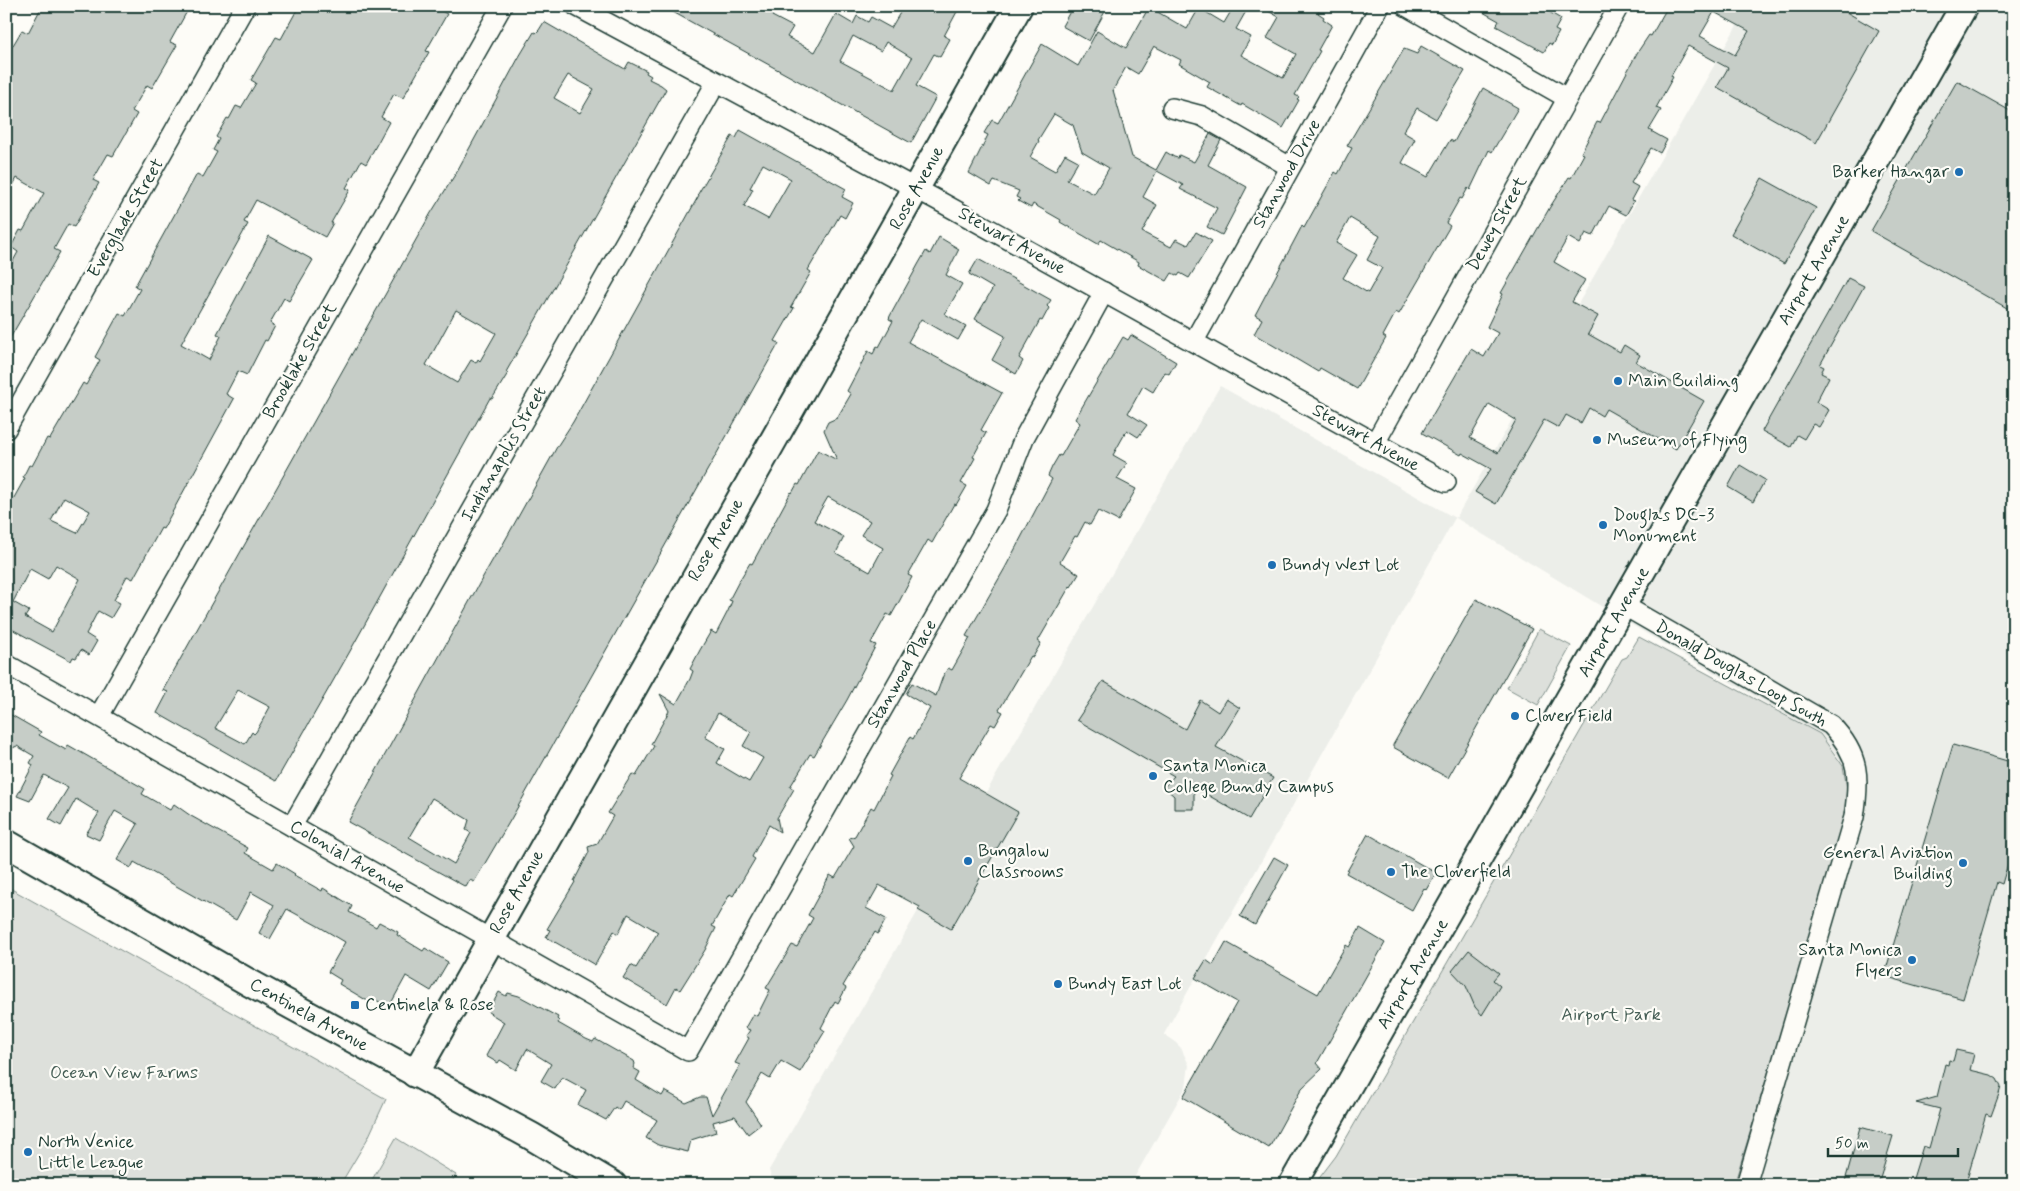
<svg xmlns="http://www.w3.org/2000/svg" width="2020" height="1191" viewBox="0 0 2020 1191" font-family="Mynerve,sans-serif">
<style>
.built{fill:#eceee9}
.green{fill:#dde0db;stroke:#7e8e88}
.building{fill:#c6cdc7;stroke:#1f3d34;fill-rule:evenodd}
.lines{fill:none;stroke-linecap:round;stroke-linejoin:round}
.street-casing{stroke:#1f3d34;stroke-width:22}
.secondary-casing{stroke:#1f3d34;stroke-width:30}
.street{stroke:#fdfcf7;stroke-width:19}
.secondary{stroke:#fdfcf7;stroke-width:26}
.poi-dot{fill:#1f6fb2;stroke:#fdfcf7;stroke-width:2}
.labels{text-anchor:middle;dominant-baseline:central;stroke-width:4.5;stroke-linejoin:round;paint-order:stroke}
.poi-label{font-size:18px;fill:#1f3d34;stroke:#fdfcf7;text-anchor:start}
.street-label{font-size:18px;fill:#1f3d34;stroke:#fdfcf7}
.park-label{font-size:18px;fill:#455e55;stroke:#fdfcf7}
</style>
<rect width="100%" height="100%" fill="#fdfcf7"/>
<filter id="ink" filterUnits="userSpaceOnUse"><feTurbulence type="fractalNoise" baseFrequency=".02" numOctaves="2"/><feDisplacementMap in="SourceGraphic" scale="10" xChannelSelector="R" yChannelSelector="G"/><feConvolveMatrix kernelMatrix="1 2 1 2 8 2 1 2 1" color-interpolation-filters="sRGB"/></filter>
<g filter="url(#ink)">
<!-- built -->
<g class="built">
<polygon points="1748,6 2014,6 2014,1185 1734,1185 1843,828 1847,789 1843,766 1836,754 1819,734 1647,634 1456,518"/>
<polygon points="1220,386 1455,518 1164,1034 1173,1040 1181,1048 1189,1065 1186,1087 1130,1185 773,1184 769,1170"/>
</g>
<!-- green -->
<g class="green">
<polygon points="1539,629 1571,646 1538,705 1507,688"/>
<polygon points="1639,637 1820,734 1843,766 1847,789 1843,828 1734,1185 1314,1185 1336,1156 1622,659 1627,657"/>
<polygon points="6,886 386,1099 368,1138 340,1185 6,1185"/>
<polygon points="396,1138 456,1175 450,1185 369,1185"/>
</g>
<!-- building -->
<g class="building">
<polygon points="42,6 190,6 170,42 177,45 152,88 147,85 132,111 137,114 113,156 108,154 93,180 99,183 74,227 68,224 54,249 60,252 6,345 6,274 18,252 11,247 20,230 23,231 44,193 17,178 6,198 6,57 22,30 28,33"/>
<path d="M299 6H432L447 14 426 51 429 52 403 98 394 94 381 117 389 122 366 164 361 161 346 188 350 190 331 223H333L325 237 256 200 244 222 248 224 181 344 209 360 221 336 217 334 269 236 313 260 289 301 284 298 270 323 275 326 267 341 265 340 247 375 238 371 226 394 234 399 163 529 161 528 133 579 127 576 114 600 120 603 111 618 98 611 86 634 97 641 89 655 81 650 76 658 73 657 71 661 6 626V512L25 478 23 477 29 465 32 466 47 438 50 439 83 383 86 385 100 360 95 357 119 313 125 316 140 289 135 286 141 275 197 174 203 177 217 152 213 150 219 139 216 137 227 118 229 119 236 106 241 108 256 83 251 80 276 37 281 39ZM64 497 90 511 77 533 51 521ZM56 565 80 579 52 632 25 617 29 611 13 602 30 569 48 579Z"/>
<path d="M662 6H761L774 13 772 16 793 27 787 37 815 52 836 14 853 24 857 16 868 22 871 17 891 28 904 6H960L944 36 950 39 940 57 934 54 916 86 936 97 911 143ZM853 36 881 51 886 42 912 58 894 90 840 61Z"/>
<polygon points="1073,6 1108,6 1089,41 1062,26"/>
<path d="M1234 6H1249L1236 29 1251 37 1241 55 1283 78 1296 54 1267 38 1279 17 1259 6H1322L1318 13 1324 17 1323 19 1332 25 1318 50 1320 51 1295 95 1299 97 1297 99 1299 100 1283 128 1242 104 1241 106 1207 87 1210 82 1179 64 1181 60 1154 46 1138 74 1126 67 1113 90 1132 157 1156 170 1166 152 1174 157 1178 158 1179 155 1194 162 1210 134 1221 140 1208 165 1247 187 1222 235 1207 227 1217 208 1180 189 1183 185 1157 171 1143 197 1157 205 1142 232 1171 247 1176 239 1188 245 1196 232 1212 241 1189 278 1180 273 1178 276 1172 273 1167 281 1138 265 1139 262 1101 240 1098 244 1060 222 1061 220 1033 204 1031 208 1018 201 1020 199 1016 197 1019 191 994 181 991 186 969 173 988 135 984 133 992 120 998 123 1042 44 1078 66 1097 31 1126 48 1149 7 1187 29 1199 8 1224 23ZM1054 114 1073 125 1082 152 1109 168 1094 194 1067 180 1078 161 1065 154 1055 171 1030 157 1039 141 1038 140Z"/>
<polygon points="1472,6 1539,6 1561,19 1555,30 1559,32 1552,45 1549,43 1544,52 1496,26 1499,21"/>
<path d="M1668 6H1836L1879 31 1816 143 1717 87 1728 68 1688 46 1671 76 1673 77 1656 108 1661 110 1649 130 1667 140 1660 153 1651 148 1631 183 1638 187 1631 200 1634 201 1626 215 1609 206 1593 236 1586 233 1580 244 1568 237 1554 262 1585 280 1572 302 1598 316 1588 334 1620 352 1624 345 1640 355 1636 362 1704 401 1676 449 1606 409 1602 416 1589 408 1581 423 1566 415 1559 428 1544 420 1496 504 1475 492 1491 469 1462 453 1461 455 1422 433 1471 349 1484 357 1498 333 1487 327 1503 294 1501 293 1550 207 1569 177 1571 178 1584 154 1581 153 1597 122 1600 123 1637 53 1649 35 1651 36ZM1714 12 1749 31 1735 55 1700 36ZM1489 404 1516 420 1498 453 1470 438Z"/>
<path d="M544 22 625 69 629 62 647 71 646 73 651 76 649 79 661 85 666 89 665 91 526 337 506 372 508 373 492 399 490 398 349 653 276 781 157 713 168 692 163 690 431 213 456 173 519 57 534 32 536 33 539 30ZM568 75 594 89 580 113 554 98ZM456 310 496 333 480 361 478 359 476 363 471 360 457 383 426 365ZM238 690 270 707 256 732 254 734 252 732 245 744 215 728Z"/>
<path d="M1421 46 1465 71 1436 119 1417 108 1403 132 1415 139 1402 163 1428 177 1450 140 1454 142 1483 88 1518 108 1492 152 1489 150 1470 190 1468 188 1462 199 1460 198 1446 223 1450 226 1399 314 1396 312 1383 336 1386 338 1357 389 1320 368 1318 372 1254 334 1262 319 1255 315 1302 226 1304 228 1335 172 1338 174 1352 148 1347 146 1404 49 1417 54ZM1350 218 1380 236 1367 260 1382 268 1368 293 1343 278 1357 255 1336 243Z"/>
<polygon points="1957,81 2014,113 2014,312 1871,231"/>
<path d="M740 130 846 189 842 197 853 203 845 218 840 215 808 270 811 272 791 307 794 308 775 341 779 343 511 819 474 882 470 880 466 887 348 822 484 575 496 554 497 555 558 445 573 422 699 195 698 194 732 136 736 138ZM763 164 791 179 768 219 744 206 753 189 750 188ZM432 798 469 820 466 830 471 833 454 864 409 837Z"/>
<polygon points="1762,178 1816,208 1784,264 1731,234"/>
<path d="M939 237 959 249 946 275 962 284 945 314 966 326 958 340 921 319 908 342 1002 393 981 430 986 433 973 457 975 458 961 483 967 486 956 505 954 504 932 543 928 540 908 575 912 577 900 600 891 616 887 614 871 643 876 645 847 700 814 756 810 754 790 787 794 789 777 818 780 832 769 825 756 849 752 857 755 859 733 896 730 894 712 926 716 928 705 950 680 990 676 987 667 1004 623 978 631 965 636 968 658 932 628 914 618 934 614 931 595 965 546 937 550 930 547 929 575 882 574 881 589 852 588 847 597 844 613 816 608 813 632 774 636 776 654 746 651 744 669 711 660 694 676 704 690 679 693 671 690 669 700 650 711 631 716 634 728 611 732 601 729 600 739 581 750 563 752 564 791 492 792 493 797 484 799 485 818 450 837 460 824 430 828 422 837 418 851 394 847 391 868 351 873 354 877 346 879 347 893 321 889 319 890 316 919 263 926 251 930 254ZM828 497 870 521 861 535 883 548 870 572 836 553 844 537 814 521ZM718 713 751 732 743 746 763 758 749 782 717 763 725 749 705 737Z"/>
<polygon points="978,259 1051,300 1047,306 1049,308 1042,321 1040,320 1019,358 1023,361 1016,374 992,360 1005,336 975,319 993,288 969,274"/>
<polygon points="1848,278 1864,286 1820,365 1824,367 1821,373 1829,377 1816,402 1829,410 1819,427 1813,424 1804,439 1797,435 1791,447 1762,431"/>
<polygon points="1131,335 1176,362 1169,374 1165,372 1153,392 1143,386 1128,413 1147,425 1138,437 1127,430 1113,455 1127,463 1117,479 1136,489 1118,521 1098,511 1090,525 1085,522 1077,537 1075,536 1060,562 1079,574 1071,587 1070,586 1038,641 1041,643 1033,657 1031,656 999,710 1003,712 995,726 991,724 959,778 1018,812 951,929 918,910 920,907 879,885 866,908 886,919 878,934 875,932 843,986 846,988 838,1003 835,1001 821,1028 825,1031 800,1072 781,1061 770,1079 762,1074 746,1102 761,1124 748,1134 735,1116 713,1122 716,1132 691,1140 688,1152 658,1145 646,1138 657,1120 624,1101 619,1110 615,1107 606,1120 578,1105 586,1090 562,1077 555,1089 541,1081 551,1064 527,1049 516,1070 500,1060 498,1063 486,1056 504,1022 488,1012 499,992 506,996 508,993 519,996 558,1017 557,1019 559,1021 558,1023 586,1039 593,1042 595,1039 634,1061 635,1064 633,1068 640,1072 636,1080 662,1096 665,1091 686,1103 700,1097 706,1097 712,1115 740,1065 735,1063 749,1038 746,1036 750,1030 745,1028 753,1014 757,1016 770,990 766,988 792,945 797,947 813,918 808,915 815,902 830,875 835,878 854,846 849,838 855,836 871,807 874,809 891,776 889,775 910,737 913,739 930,708 906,694 912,683 936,696 943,676 948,668 952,670 970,638 966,636 1005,568 1052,479 1048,476 1052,467 1059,455 1061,456 1080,423 1075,419 1123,337 1128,340"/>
<polygon points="1740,465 1765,480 1753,502 1728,487"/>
<polygon points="1476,599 1532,629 1448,778 1393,747 1393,745"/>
<polygon points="1103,681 1185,729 1200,700 1218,712 1226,699 1240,708 1216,747 1273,778 1249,819 1194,787 1194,809 1174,809 1174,796 1164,787 1174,776 1077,720"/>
<polygon points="6,712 41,732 39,735 66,750 68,745 145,789 142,794 170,810 174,804 191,816 248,848 245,853 273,869 277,863 295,874 294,875 322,891 323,888 352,906 349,912 376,927 379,922 398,932 397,935 423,951 425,948 448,962 431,991 406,976 389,1007 374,999 371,1003 339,984 341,980 328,972 345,942 318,926 287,909 270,939 259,933 274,905 251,892 236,920 134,862 131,868 117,860 138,824 115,811 99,840 86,834 99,813 76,799 61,826 49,819 68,788 44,775 30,801 17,796 33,765 30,763 34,756 17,746 6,751"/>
<polygon points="1953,745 2014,763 2014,843 2002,884 1997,882 1963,999 1884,976"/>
<polygon points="1368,834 1436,873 1426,890 1424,888 1412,910 1346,873"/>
<polygon points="1274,857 1288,865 1255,925 1240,916"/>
<polygon points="1360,928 1385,943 1317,1063 1322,1069 1302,1088 1269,1148 1183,1097 1237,1002 1195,978 1206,960 1213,965 1226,942 1318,994 1346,945 1349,947"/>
<polygon points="1469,950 1499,973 1493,980 1500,986 1482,1015 1475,1007 1466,986 1452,971"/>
<polygon points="1956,1050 1974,1054 1970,1070 1991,1075 1997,1079 2001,1087 1999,1094 1991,1116 1986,1114 1965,1185 1911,1185 1923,1146 1929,1148 1940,1109 1916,1103 1937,1097 1945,1064 1948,1065 1949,1060 1953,1061"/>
<polygon points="1860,1127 1893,1136 1878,1185 1844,1185"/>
</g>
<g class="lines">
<!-- street casing -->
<g class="street-casing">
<g id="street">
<polyline points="576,6 937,200 1446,482"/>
<polyline points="1406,6 1567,98"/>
<polyline points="1172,108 1202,116 1290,167"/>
<polyline points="1194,341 1380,6"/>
<polyline points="6,429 245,6"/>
<polyline points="1375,443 1619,6"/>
<path d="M1623 605 1831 725C1860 755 1860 778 1854 817L1746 1185"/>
<polyline points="6,664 688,1051 996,510 1024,438 1104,292"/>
<polyline points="99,716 502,6"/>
<polyline points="292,826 716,83"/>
</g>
</g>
<!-- secondary casing -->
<g class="secondary-casing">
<g id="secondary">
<polyline points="6,843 248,982 531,1136 613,1185"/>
<polyline points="415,1074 1019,6"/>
<polyline points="1292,1185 1964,6"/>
</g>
</g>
<!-- street -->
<use href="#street" class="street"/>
<!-- secondary -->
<use href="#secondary" class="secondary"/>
</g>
</g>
<!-- markers -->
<g class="poi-dot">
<circle cx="1959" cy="172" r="5"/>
<circle cx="1618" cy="381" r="5"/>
<circle cx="1597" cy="440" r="5"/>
<circle cx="1603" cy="525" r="5"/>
<circle cx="1272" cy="565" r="5"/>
<circle cx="1515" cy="716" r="5"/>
<circle cx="1153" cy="776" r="5"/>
<circle cx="968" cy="861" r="5"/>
<circle cx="1963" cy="863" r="5"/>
<circle cx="1391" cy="872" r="5"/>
<circle cx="1912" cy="960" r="5"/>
<circle cx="1058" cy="984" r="5"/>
<rect x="350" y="1000" width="10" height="10" rx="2.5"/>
<circle cx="28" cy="1152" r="5"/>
</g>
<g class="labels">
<!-- poi labels -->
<g class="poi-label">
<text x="1949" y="172" text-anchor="end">Barker Hangar</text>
<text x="1628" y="381">Main Building</text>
<text x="1607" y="440">Museum of Flying</text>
<text x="1613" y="515">Douglas DC-3<tspan x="1613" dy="21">Monument</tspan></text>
<text x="1282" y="565">Bundy West Lot</text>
<text x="1525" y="716">Clover Field</text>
<text x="1163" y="766">Santa Monica<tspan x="1163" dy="21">College Bundy Campus</tspan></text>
<text x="978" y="851">Bungalow<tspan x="978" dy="21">Classrooms</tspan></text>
<text x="1953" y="853" text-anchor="end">General Aviation<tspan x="1953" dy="21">Building</tspan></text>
<text x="1401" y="872">The Cloverfield</text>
<text x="1902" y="950" text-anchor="end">Santa Monica<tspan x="1902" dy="21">Flyers</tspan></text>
<text x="1068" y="984">Bundy East Lot</text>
<text x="365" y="1005">Centinela &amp; Rose</text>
<text x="38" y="1142">North Venice<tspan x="38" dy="21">Little League</tspan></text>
</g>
<!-- street labels -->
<g class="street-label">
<text transform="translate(1287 174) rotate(-61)">Stanwood Drive</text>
<text transform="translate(917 188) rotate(-61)">Rose Avenue</text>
<text transform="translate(126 218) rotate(-60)">Everglade Street</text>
<text transform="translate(1497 224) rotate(-61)">Dewey Street</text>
<text transform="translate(1012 241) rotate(29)">Stewart Avenue</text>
<text transform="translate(1814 270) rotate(-60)">Airport Avenue</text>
<text transform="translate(300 361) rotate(-60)">Brooklake Street</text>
<text transform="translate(1366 438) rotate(29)">Stewart Avenue</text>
<text transform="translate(504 454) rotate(-60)">Indianapolis Street</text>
<text transform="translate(716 540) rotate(-60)">Rose Avenue</text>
<text transform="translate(1614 622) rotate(-60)">Airport Avenue</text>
<text transform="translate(902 674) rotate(-60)">Stanwood Place</text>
<text transform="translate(1741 674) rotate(30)">Donald Douglas Loop South</text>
<text transform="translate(347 857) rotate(30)">Colonial Avenue</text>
<text transform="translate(517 892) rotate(-61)">Rose Avenue</text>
<text transform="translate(1413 974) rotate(-60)">Airport Avenue</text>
<text transform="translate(309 1015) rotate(29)">Centinela Avenue</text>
</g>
<!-- park labels -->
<g class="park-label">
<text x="1611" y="1015">Airport Park</text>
<text x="124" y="1073">Ocean View Farms</text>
</g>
</g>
<!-- margin -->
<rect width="2020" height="1191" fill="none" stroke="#fdfcf7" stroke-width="25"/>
<rect x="12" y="12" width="1995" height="1166" fill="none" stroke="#1f3d34" stroke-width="2" filter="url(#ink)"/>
<!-- scale -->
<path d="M1828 1148v8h130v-8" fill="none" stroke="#1f3d34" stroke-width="2.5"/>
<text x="1835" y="1148" font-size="15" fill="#1f3d34" stroke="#fdfcf7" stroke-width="4" paint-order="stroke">50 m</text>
</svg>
